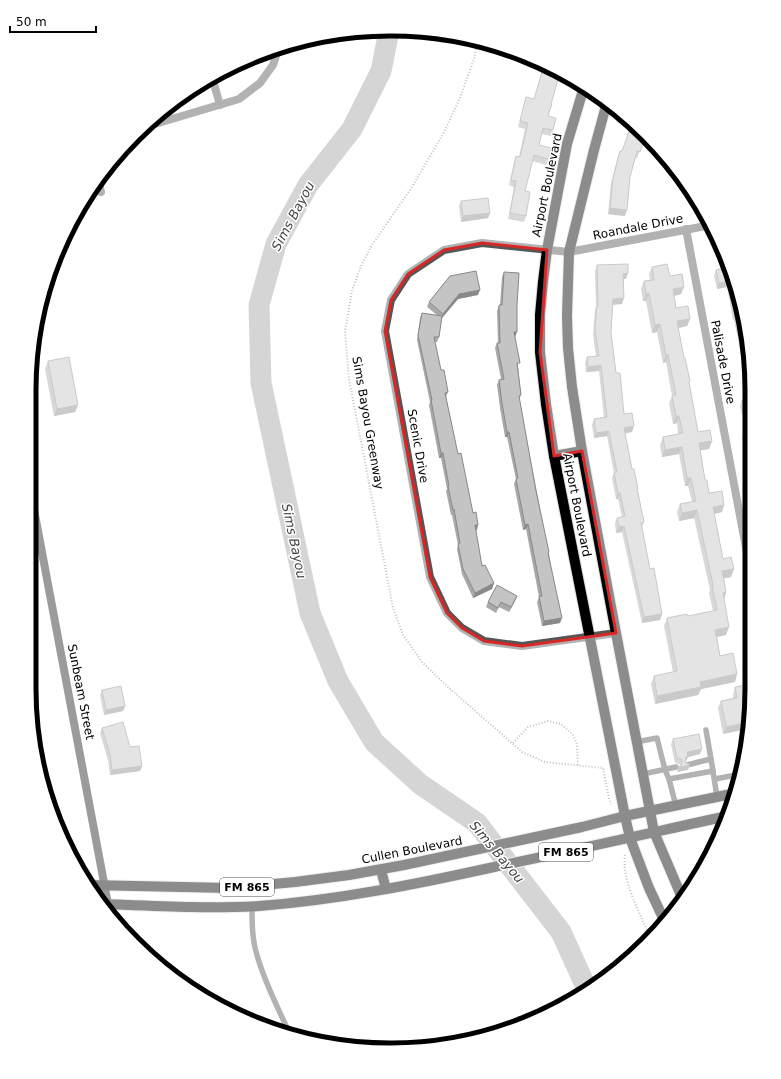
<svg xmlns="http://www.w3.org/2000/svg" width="781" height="1079" viewBox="0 0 781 1079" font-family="'DejaVu Sans',sans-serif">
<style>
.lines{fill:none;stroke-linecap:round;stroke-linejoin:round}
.river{stroke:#a3a3a3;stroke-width:21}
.primary-casing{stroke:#dbdbdb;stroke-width:12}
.path{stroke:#777;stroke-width:2;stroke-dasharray:1 2;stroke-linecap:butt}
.lane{stroke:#555;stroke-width:5.5}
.street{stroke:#555;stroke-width:8}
.secondary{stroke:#222;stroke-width:8}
.primary{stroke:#000;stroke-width:10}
.wall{fill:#a9a9a9}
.shaded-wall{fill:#898989}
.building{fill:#c4c4c4;stroke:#898989}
.marked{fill:none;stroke:#d62828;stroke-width:3;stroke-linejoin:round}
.labels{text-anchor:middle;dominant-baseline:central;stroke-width:3;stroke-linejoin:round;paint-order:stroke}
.shield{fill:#fff;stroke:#4c4c4c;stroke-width:1}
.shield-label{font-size:11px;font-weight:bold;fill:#000}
.street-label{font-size:12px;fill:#000;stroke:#fff}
.water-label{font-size:13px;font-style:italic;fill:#444;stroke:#fff}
.rim{fill:none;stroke:#000;stroke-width:5}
</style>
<rect width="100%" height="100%" fill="#fff"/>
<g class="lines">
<!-- river -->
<polyline class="river" points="389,31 381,71 352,129 308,185 276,244 259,305 261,383 310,613 338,681 374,742 420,784 477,823 561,932 586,987"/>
<!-- primary casing -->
<g class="primary-casing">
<g id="primary">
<polyline points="584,87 567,144 547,250 543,282 540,315 540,352 546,404 554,456 625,816 630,838 649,888 665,922"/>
<polyline points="607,102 594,150 569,252 567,316 568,348 572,387 582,451 616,633 654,832 683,900"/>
<polyline points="554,456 582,451"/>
<polyline points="381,870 386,889"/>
<polyline points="88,885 229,888 295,882 349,875 404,865 582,827 625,816 736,793"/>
<path d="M103 904C154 906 208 909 259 906 338 900 417 884 494 867 572 851 650 833 727 816"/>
</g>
</g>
<!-- path -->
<g class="path">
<polyline points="478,40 474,59 460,98 443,134 412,187 372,245 361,266 352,291 345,331 349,379 393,608 403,635 422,662 447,686 522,752 545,762 603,768 609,799 611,804"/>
<polyline points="513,743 528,727 548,721 561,724 573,735 577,744 578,766"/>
<path d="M625 855C621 880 641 915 650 937"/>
</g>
<!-- lane -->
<g class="lane">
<polyline points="706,730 711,759"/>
<polyline points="636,742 657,738 665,770 669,779"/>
<polyline points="743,761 741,752 745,751"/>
<polyline points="687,765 711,759 713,771"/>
<polyline points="643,774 676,767"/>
<polyline points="715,779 741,774"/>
<polyline points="676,806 669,779 713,771 717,797"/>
<path d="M252 906C252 922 252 940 257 955 264 981 277 1006 288 1030"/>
</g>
<!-- street -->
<g class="street">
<polyline points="212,77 220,105"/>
<polyline points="145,127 239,99 260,83 273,65 279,47"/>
<polyline points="99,184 101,192"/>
<polyline points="686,229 750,569"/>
<polyline points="616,633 522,646 484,641 462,628 447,613 430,577 385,331 391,300 408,274 444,250 482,243 569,252 711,225"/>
</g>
<!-- secondary -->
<polyline class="secondary" points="29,483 108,904"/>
<!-- primary -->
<use href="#primary" class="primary"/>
</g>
<!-- wall -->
<g class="wall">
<polygon points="547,65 551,66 562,73 560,79 558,78 551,104 548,116 553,130 551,136 542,134 539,145 548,159 546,165 532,161 525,191 526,216 524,222 508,219 514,187 509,185 514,162 516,156 519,157 525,129 518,127 526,97 534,99 542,72 544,73"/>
<polygon points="619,112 645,136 637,158 636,157 630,177 625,216 608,214 611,183 618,156 620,151 622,151 631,125 617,122"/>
<polygon points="461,201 490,213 488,218 461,222 459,206"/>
<polygon points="723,258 749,343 749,398 748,389 748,388 734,320 733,320 727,287 717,289 714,276 716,270 723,269 722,263"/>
<polygon points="597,265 626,279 624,279 622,304 613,304 611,333 616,373 624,414 632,432 625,433 632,469 638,491 644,522 642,527 650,569 662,614 660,620 642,623 622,532 616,533 615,523 617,518 622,517 618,499 616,499 612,478 614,473 607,436 594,438 592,425 594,419 604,418 599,371 586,372 585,363 587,357 596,356 593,335 595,310 596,306 595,271"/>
<polygon points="652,267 670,276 681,294 674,296 676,308 690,319 687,326 678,328 684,358 690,381 689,384 698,432 712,441 709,449 700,450 705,480 709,493 722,512 714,514 723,559 734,569 731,577 724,578 726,592 724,599 726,635 717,637 720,656 737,674 735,682 701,689 698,695 655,704 651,684 654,676 673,672 664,626 667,618 688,616 713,611 709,593 710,590 694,518 679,521 677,512 680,504 692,502 688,486 685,486 679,454 662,457 660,445 663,437 678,434 677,423 673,424 669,403 672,396 666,362 663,363 657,332 652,333 646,301 643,301 641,289 644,281 650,280 649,274"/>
<polygon points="504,272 515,337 521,395 519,400 549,554 560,623 542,626 537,602 539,597 526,529 523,530 514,484 516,479 507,437 505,437 500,408 497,385 499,380 501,379 495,348 497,343 498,343 497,311 499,305 500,305 502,277"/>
<polygon points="478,295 458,299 442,318 439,337 437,342 435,342 441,370 448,392 446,397 458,454 477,530 475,530 482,566 494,583 492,589 473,598 462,574 457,549 458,545 452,515 451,515 446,491 447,489 441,458 439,458 429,405 430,402 417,340 420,318 422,313 437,315 427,307 429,302"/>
<polygon points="48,361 78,405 75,412 54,416 45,369"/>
<polygon points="749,399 742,415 740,406 742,400"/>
<polygon points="749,430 750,447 745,448 742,437 744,431"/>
<polygon points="517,596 515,601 509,612 499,607 496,613 486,607 488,602"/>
<polygon points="751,684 723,734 718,708 721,701 733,698 733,695 735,687"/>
<polygon points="102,690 125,706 123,711 104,715 100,695"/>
<polygon points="102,728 130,747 142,766 140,771 110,775 108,760 100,733"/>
<polygon points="673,739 700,754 688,757 686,761 685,761 688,770 677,772 680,766 679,764 675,763 671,744"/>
</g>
<!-- shaded-wall -->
<g class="shaded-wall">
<polygon points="610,208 627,210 625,216 608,214"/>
<polygon points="490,213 488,218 461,222 463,216"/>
<polygon points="628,273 626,279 621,279 623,274"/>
<polygon points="729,281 727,287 717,289 719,283"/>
<polygon points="684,287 681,294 670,297 673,289"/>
<polygon points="480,290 478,295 458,299 441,319 443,314 459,294"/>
<polygon points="649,293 646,301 643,301 646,294"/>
<polygon points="624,298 622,304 611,305 613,299"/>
<polygon points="690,319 687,326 674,329 677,321"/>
<polygon points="39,320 36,328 35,328 36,321"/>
<polygon points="660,324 657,332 652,333 655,325"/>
<polygon points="514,332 517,332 515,337 512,338"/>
<polygon points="668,354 666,362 663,363 666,355"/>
<polygon points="601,365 599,371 586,372 588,367"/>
<polygon points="78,405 75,412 54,416 57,409"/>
<polygon points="749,408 749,413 742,415 744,409"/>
<polygon points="676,416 679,416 677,423 673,424"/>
<polygon points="634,426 632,432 621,434 624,428"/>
<polygon points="609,431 607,436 594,438 596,433"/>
<polygon points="507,432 509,432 507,437 505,437"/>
<polygon points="712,441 709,449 696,451 699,443"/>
<polygon points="747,442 750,442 750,447 745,448"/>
<polygon points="682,447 679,454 662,457 665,450"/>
<polygon points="441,453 443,453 441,458 439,458"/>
<polygon points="687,478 691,478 688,486 685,486"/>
<polygon points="618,493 620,493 618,499 616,499"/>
<polygon points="724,505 722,512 710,515 713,507"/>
<polygon points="697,510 694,518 679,521 682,513"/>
<polygon points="528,524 526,529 523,530 525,525"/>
<polygon points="475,525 478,525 477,530 473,531"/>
<polygon points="624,526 622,532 616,533 619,527"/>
<polygon points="734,569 731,577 720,579 722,571"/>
<polygon points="494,583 492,589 473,598 475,593"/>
<polygon points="726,592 724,600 723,593"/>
<polygon points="517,596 515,601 509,612 511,607"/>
<polygon points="662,614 660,620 642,623 644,617"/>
<polygon points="562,618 560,623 542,626 544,621"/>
<polygon points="729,627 726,635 712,638 715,630"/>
<polygon points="737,674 735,682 701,689 698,695 655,704 657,696 700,682"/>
<polygon points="125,706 123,711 104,715 106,710"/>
<polygon points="750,722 748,729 723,734 726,727"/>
<polygon points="702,749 700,754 688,757 686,761 684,762 687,752"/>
<polygon points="690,765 688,770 677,772 679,767"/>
<polygon points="142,766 140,771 110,775 112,770"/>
</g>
<!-- building -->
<g class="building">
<polygon points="547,65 551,66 560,72 551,104 552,104 548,116 556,118 553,130 543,128 539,145 551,148 548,159 534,155 525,191 530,192 526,216 510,213 516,181 511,180 516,156 520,157 528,123 520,121 526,97 534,99 542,72 545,74"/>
<polygon points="620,113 626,118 619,117"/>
<polygon points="632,123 645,136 640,152 637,151 630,177 627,210 610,208 613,178 620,151 622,151"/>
<polygon points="488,198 490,213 463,216 461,201"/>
<polygon points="628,264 628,273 623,274 624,298 613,299 611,333 616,373 620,373 624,414 632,413 634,426 624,428 632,469 634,469 638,489 637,489 644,522 641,523 650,569 654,568 662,614 644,617 624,526 619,527 617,518 625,516 620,493 618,493 614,473 617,472 609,431 596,433 594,419 607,417 601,365 588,367 587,357 599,356 595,329 597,305 598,305 597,265"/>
<polygon points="667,264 670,276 682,274 684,287 673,289 676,308 688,306 690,319 677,321 684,358 685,358 690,381 689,382 698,432 710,430 712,441 699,443 705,480 707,480 709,493 722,491 724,505 713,507 723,559 731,557 734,569 722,571 726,592 723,593 729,627 715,630 720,656 733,653 737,674 700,682 701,687 657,696 654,676 677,671 667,618 687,614 688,616 717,610 712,585 713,585 697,510 682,513 680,504 696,501 691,478 687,478 682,447 665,450 663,437 683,433 679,416 676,416 672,396 676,395 668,354 666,355 660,324 655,325 649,293 646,294 644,281 654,280 652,267"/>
<polygon points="725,266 749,343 749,376 736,314 735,314 729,281 719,283 716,270 726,268"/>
<polygon points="476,271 480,290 459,294 443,314 429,302 450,276"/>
<polygon points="504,272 519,273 517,305 517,332 514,332 520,363 517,363 521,395 519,396 536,491 549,552 548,553 562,618 544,621 539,596 542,596 528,524 525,525 516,479 518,478 509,432 507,432 502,403 499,380 504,379 497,343 500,343 499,305 502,305"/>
<polygon points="422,313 442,316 439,337 434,337 441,370 444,370 448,392 445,393 458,454 461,453 473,513 476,512 478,525 475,525 482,566 485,565 494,583 475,593 463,569 458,544 460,543 454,509 453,510 448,486 449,486 443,453 441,453 431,400 432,400 418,335"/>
<polygon points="38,315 39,320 36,321 36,320"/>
<polygon points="69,357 78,405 57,409 48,361"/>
<polygon points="749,399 749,408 744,409 742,400"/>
<polygon points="749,430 750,442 747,442 744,431"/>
<polygon points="497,585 517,596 511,607 501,602 498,608 488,602"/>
<polygon points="751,684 751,712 750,722 726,727 721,701 737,698 735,687"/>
<polygon points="121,686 125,706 106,710 102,690"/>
<polygon points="123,722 130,747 139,746 142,766 112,770 110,754 102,728"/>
<polygon points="699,734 702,749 687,752 688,756 686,757 685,761 686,763 690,765 679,767 682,764 682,761 681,759 677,758 673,739"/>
</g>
<!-- marked area -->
<path d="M0 0H781V1079H0ZM482 243 547 250 540 352 554 456 582 451 616 633 522 646 484 641 462 628 447 613 430 577 385 331 391 300 408 274 444 250Z" fill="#fff" fill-opacity=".55" fill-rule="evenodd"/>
<path class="marked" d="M482 243 547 250 540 352 554 456 582 451 616 633 522 646 484 641 462 628 447 613 430 577 385 331 391 300 408 274 444 250Z"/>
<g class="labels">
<!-- shield labels -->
<g class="shield">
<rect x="539" y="843" width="54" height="18" rx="3"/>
<rect x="220" y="878" width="54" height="18" rx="3"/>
</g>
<g class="shield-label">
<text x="566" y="852">FM 865</text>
<text x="247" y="887">FM 865</text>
</g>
<!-- street labels -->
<g class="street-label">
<text transform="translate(547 185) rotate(-78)">Airport Boulevard</text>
<text transform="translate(638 227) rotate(-11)">Roandale Drive</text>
<text transform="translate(723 362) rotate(79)">Palisade Drive</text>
<text transform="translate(368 423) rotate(80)">Sims Bayou Greenway</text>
<text transform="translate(418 446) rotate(80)">Scenic Drive</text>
<text transform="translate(577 505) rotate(79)">Airport Boulevard</text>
<text transform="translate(81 692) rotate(79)">Sunbeam Street</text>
<text transform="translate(412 850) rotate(-11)">Cullen Boulevard</text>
</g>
<!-- water labels -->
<g class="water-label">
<text transform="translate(293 216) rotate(-62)">Sims Bayou</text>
<text transform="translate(294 541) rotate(78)">Sims Bayou</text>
<text transform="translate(497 852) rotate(50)">Sims Bayou</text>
</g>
</g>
<!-- crop -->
<path d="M0 0H781V1079H0ZM390 36H391A354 354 0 0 1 745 390V689A354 354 0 0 1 391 1043H390A354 354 0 0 1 36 689V390A354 354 0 0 1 390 36Z" fill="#fff" fill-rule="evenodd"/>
<path class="rim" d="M390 36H391A354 354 0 0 1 745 390V689A354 354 0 0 1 391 1043H390A354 354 0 0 1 36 689V390A354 354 0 0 1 390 36Z"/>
<!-- scale -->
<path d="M10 26v6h86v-6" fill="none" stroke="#000000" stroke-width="2"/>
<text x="16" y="26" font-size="12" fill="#000000" stroke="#ffffff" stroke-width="3" paint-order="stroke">50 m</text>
</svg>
